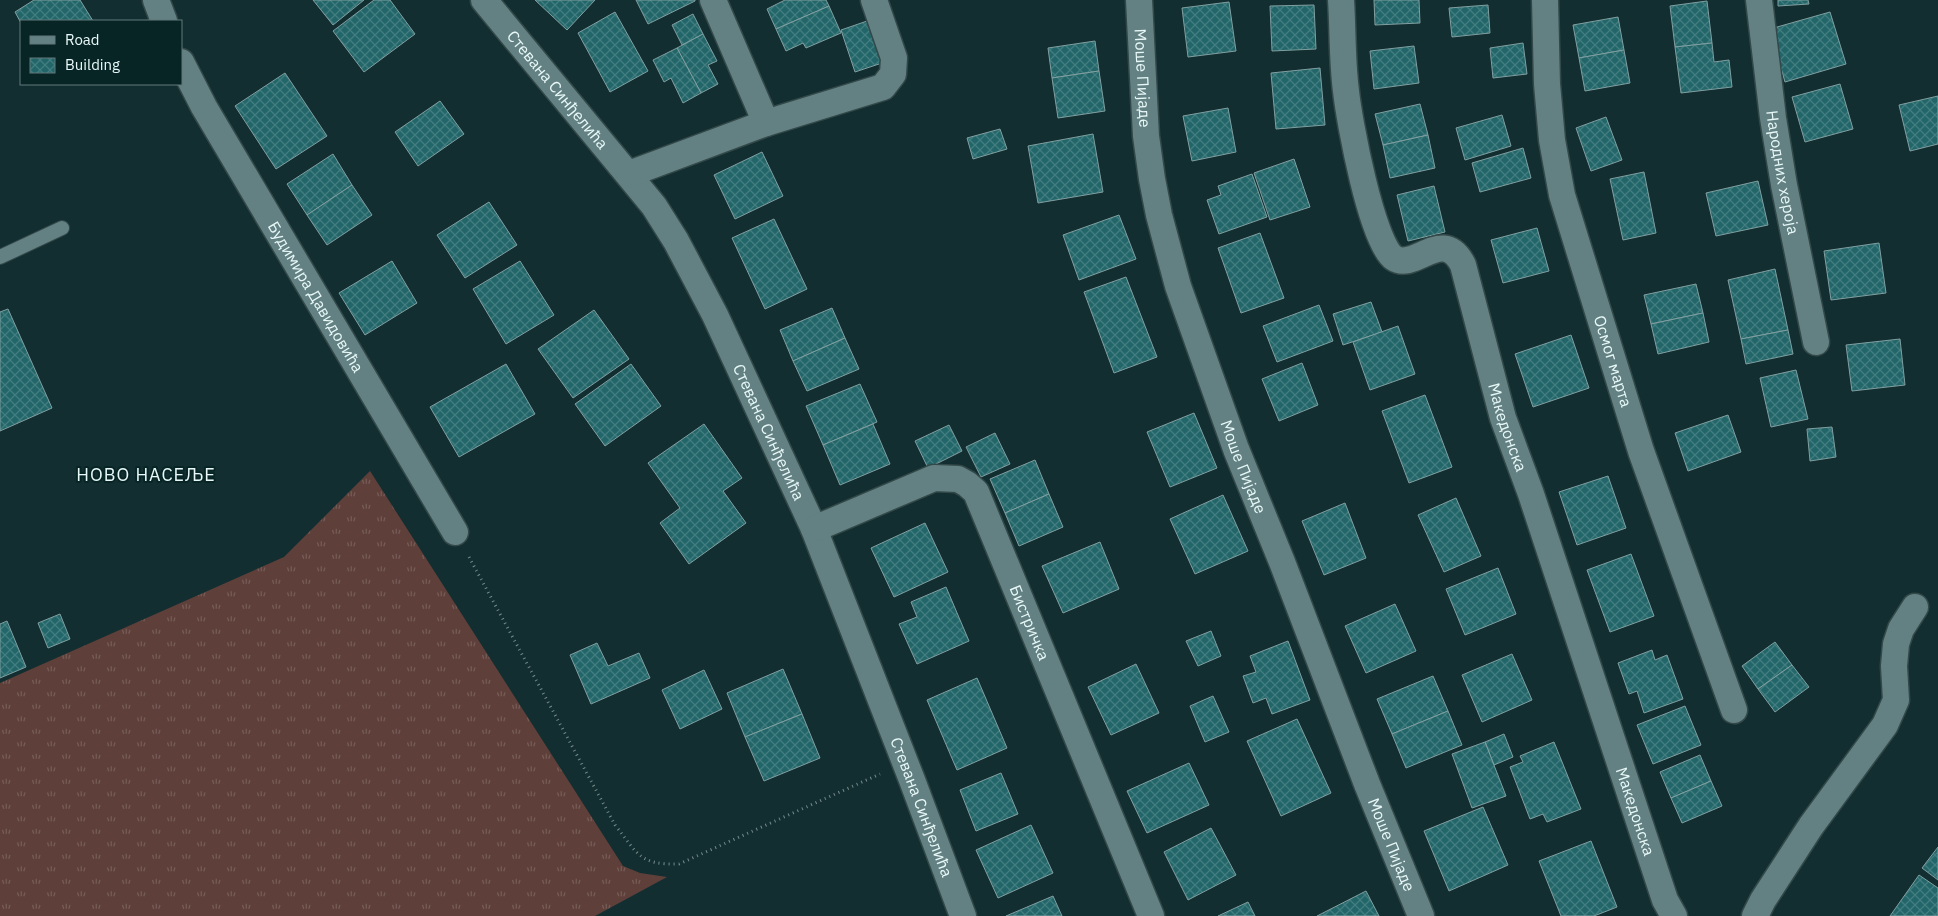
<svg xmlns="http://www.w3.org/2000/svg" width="1938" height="916" viewBox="0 0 1938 916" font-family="'IBM Plex Sans',sans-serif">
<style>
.grass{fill:url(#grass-tufts)}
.building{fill:url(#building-cross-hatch);stroke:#809fa0}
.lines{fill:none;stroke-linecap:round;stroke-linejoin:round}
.lane-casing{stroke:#334849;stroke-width:16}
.street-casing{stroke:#334849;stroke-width:29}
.path{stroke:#768c8d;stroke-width:3;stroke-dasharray:1 4;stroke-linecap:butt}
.lane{stroke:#638082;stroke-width:14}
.street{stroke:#638082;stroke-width:26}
.labels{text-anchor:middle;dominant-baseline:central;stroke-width:4;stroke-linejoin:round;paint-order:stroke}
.street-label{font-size:16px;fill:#e8f8f8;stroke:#082526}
.neighbourhood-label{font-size:18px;letter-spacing:1px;fill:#e8f8f8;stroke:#082526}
</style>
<defs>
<pattern id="grass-tufts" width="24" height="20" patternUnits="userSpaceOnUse" patternTransform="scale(1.25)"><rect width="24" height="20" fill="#5f3f3a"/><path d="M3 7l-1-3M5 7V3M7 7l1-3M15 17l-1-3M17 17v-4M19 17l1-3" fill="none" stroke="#765c57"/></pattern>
<pattern id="building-cross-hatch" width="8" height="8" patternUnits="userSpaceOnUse" patternTransform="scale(1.25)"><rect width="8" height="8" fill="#22666a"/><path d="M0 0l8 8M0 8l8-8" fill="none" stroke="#427d80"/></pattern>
</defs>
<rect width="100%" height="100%" fill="#132e30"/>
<!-- grass -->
<polygon class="grass" points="370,471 623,866 640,873 667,877 595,916 0,916 0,683 284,557"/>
<!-- building -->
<g class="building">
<polygon points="34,0 80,0 93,21 21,23 15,12"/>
<polygon points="313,0 364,0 333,25"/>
<polygon points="374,0 390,0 415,34 364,72 333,31"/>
<polygon points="535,0 595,0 567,30"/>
<polygon points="636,0 695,0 695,1 648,24"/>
<polygon points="826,0 829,6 776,29 767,9 785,0"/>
<polygon points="1374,0 1419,0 1420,23 1375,25"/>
<polygon points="1778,0 1808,0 1809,4 1778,6"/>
<polygon points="1707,1 1712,43 1675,47 1670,6"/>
<polygon points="1229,2 1236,51 1188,57 1182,8"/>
<polygon points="1314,5 1316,49 1272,51 1270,6"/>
<polygon points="1488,5 1490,33 1452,37 1449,8"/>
<polygon points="829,6 841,33 806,48 803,43 786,51 776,29"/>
<polygon points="615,12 648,71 610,92 578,33"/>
<polygon points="1830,12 1846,64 1785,82 1770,29"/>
<polygon points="693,14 703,34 682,45 672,25"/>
<polygon points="1618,17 1624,50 1579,58 1573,25"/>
<polygon points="870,20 885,62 855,72 841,30"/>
<polygon points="703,34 717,61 708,65 718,84 701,93 677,48"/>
<polygon points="1095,41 1099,71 1052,78 1048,48"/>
<polygon points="1523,43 1527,74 1493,78 1490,48"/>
<polygon points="1712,43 1714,62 1729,60 1732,87 1681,93 1675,47"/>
<polygon points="1414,46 1419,83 1374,89 1370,51"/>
<polygon points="677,48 701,93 683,103 671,78 664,82 653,60"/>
<polygon points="1624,50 1630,83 1585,91 1579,58"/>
<polygon points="1320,68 1325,125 1276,129 1271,73"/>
<polygon points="1099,71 1105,111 1058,118 1052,78"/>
<polygon points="285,73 327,136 276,169 235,106"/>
<polygon points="1840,84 1853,129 1805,142 1792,97"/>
<polygon points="1938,96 1938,144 1910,151 1899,105"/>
<polygon points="440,101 464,134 418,166 395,132"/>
<polygon points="1420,104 1428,135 1383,145 1375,114"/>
<polygon points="1228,108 1236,152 1192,161 1183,116"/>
<polygon points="1502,115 1511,146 1465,160 1456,128"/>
<polygon points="1606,117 1622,160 1591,171 1576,128"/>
<polygon points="1000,129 1007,149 973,159 967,138"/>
<polygon points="1093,134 1103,192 1038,203 1028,146"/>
<polygon points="1428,135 1435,168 1390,178 1383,145"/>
<polygon points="1523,148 1531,178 1480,192 1472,163"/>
<polygon points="762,152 783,196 735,219 714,175"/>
<polygon points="333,154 352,185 307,215 287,184"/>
<polygon points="1294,159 1310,207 1270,220 1254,173"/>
<polygon points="1644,172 1656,233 1623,240 1610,179"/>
<polygon points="1252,174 1267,217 1219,234 1207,200 1221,195 1218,186"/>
<polygon points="1758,181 1768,225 1716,236 1706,193"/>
<polygon points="352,185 372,215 327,245 307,215"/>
<polygon points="1434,186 1445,232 1408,241 1397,195"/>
<polygon points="489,202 517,245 465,278 437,235"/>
<polygon points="1119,215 1136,259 1079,280 1063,235"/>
<polygon points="774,219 807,289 765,309 732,238"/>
<polygon points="1537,228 1549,271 1503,283 1491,240"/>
<polygon points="1260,233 1284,298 1241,313 1218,248"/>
<polygon points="1879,243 1886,293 1831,300 1824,251"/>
<polygon points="392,261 417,303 365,335 339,293"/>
<polygon points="520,261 554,315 506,344 473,289"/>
<polygon points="1775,269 1788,330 1741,339 1728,280"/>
<polygon points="1126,277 1157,357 1114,373 1084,292"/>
<polygon points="1696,284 1703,313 1651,324 1644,295"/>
<polygon points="1371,302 1382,332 1343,345 1333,314"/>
<polygon points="1319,305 1333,341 1277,362 1263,326"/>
<polygon points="832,308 845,338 793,361 780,330"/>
<polygon points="8,309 52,408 0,431 0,312"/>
<polygon points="594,310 629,359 573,398 538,349"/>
<polygon points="1703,313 1709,342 1658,354 1651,324"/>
<polygon points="1398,326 1415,374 1370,390 1353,342"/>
<polygon points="1788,330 1793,354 1746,364 1741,339"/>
<polygon points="1571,335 1589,388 1533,407 1515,354"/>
<polygon points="845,338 859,369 807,391 793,361"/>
<polygon points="1900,339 1905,385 1852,391 1846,345"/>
<polygon points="1302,363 1318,405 1279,421 1262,379"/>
<polygon points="506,364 535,414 459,457 430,407"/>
<polygon points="631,364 661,406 605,446 575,404"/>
<polygon points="1796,370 1808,419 1771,427 1760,378"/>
<polygon points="860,384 877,422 823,445 806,406"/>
<polygon points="1425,395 1452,467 1409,483 1382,411"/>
<polygon points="1194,413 1217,468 1170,487 1147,432"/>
<polygon points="1728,415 1741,452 1688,471 1675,433"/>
<polygon points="704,424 742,478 723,491 746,523 689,564 660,523 680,508 648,463"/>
<polygon points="873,424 890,464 840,485 823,445"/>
<polygon points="949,425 962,451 928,468 915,441"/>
<polygon points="1832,427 1836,457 1810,461 1807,429"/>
<polygon points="995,433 1010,464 981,477 966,447"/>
<polygon points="1035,460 1049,494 1005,513 990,479"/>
<polygon points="1608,476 1626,528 1577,545 1559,492"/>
<polygon points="1049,494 1063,527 1019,546 1005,513"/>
<polygon points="1223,495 1248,551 1195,574 1170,519"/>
<polygon points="1456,498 1481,556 1444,572 1418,515"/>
<polygon points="1345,503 1366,558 1324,575 1302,521"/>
<polygon points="925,523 948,572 894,597 871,548"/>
<polygon points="1100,542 1119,589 1063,613 1042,566"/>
<polygon points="1631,554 1654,616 1610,632 1587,570"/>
<polygon points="1498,568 1516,614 1465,635 1446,589"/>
<polygon points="946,587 969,641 917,664 899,624 917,617 911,602"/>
<polygon points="1395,604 1416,651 1366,673 1345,626"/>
<polygon points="60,614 70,639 48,648 38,623"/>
<polygon points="7,621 26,667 0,678 0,624"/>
<polygon points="1211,631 1221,656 1198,666 1186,641"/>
<polygon points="1288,641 1310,700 1272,714 1266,698 1253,703 1243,676 1256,672 1250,656"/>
<polygon points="1775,642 1792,665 1758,689 1742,666"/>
<polygon points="597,643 608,666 639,653 650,678 591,704 570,655"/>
<polygon points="1652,650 1655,660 1667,655 1683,699 1644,713 1637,691 1629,694 1618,663"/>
<polygon points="1512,654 1532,700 1482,722 1462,675"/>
<polygon points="1136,664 1159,713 1111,735 1088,687"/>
<polygon points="1792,665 1809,687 1775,712 1758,689"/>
<polygon points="783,669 802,714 745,737 727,693"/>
<polygon points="704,670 722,709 680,729 662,690"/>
<polygon points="1433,676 1448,711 1392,734 1377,699"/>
<polygon points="977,678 1007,748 957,770 927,700"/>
<polygon points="1213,696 1229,732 1205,742 1190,706"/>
<polygon points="1685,706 1701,745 1653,764 1637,725"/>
<polygon points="1448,711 1462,745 1406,768 1392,734"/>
<polygon points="802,714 820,758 764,781 745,737"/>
<polygon points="1297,719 1331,793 1281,816 1247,741"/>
<polygon points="1504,734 1513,757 1494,765 1485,742"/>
<polygon points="1485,742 1506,796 1472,808 1452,754"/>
<polygon points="1554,742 1581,809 1547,822 1543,814 1530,819 1510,767 1523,762 1520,756"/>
<polygon points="1700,755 1711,781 1671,798 1660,772"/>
<polygon points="1189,763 1209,805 1147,833 1127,791"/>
<polygon points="1001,773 1018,814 976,831 960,790"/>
<polygon points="1711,781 1722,806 1682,823 1671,798"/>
<polygon points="1483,807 1508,865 1449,891 1424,831"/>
<polygon points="1031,825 1053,873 998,898 976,850"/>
<polygon points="1211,828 1236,875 1188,900 1164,852"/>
<polygon points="1591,841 1617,907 1594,916 1561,916 1539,861"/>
<polygon points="1938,847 1938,880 1922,868"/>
<polygon points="1919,875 1938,888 1938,916 1890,916"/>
<polygon points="1366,891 1379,916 1317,916"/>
<polygon points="1053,896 1062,916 1006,916"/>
<polygon points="1248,902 1255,916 1218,916"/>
</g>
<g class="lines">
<!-- lane casing -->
<g class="lane-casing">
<polyline id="lane" points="0,257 62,228"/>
</g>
<!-- street casing -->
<g class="street-casing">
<g id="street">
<polyline points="156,0 164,21"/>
<path id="s1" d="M484 0 654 206 676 241 715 315 814 529 912 780 963 916"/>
<polyline points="713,0 766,123"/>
<path id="s2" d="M1139 0 1146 136 1152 179 1159 215 1178 286 1236 449 1282 562 1367 784 1421 916"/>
<path id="s3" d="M1341 0C1343 30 1342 61 1346 91 1349 120 1372 244 1394 258 1415 272 1443 225 1463 265L1503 418 1531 494 1665 900 1674 916"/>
<path id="s4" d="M1545 0 1547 84 1552 140 1562 195 1641 451 1734 710"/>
<path id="s5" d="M1759 0 1773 118 1784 185 1816 342"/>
<path id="s6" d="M181 62 204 107 455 532"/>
<polyline points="629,174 766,123 883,87 893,74 894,58 874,0"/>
<path id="s7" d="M814 529 934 478 958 479 967 484 976 492 1151 916"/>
<polyline points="1755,916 1763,900 1811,826 1885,725 1896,700 1894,666 1896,644 1901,629 1915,607"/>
</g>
</g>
<!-- path -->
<path class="path" d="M469 557 615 825C638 854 639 865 679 864L880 774"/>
<!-- lane -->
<use href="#lane" class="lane"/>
<!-- street -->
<use href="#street" class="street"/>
</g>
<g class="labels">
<!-- street labels -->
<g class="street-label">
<text stroke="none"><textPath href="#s2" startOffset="78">Моше Пијаде</textPath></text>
<text stroke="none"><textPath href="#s1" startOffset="116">Стевана Синђелића</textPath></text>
<text stroke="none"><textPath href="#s5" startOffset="174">Народних хероја</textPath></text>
<text stroke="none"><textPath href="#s6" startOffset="271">Будимира Давидовића</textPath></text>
<text stroke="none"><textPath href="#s4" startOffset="370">Осмог марта</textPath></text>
<text stroke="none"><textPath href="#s3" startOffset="514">Македонска</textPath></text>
<text stroke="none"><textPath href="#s1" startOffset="521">Стевана Синђелића</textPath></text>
<text stroke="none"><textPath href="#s2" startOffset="482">Моше Пијаде</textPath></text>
<text stroke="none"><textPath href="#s7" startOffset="318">Бистричка</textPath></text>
<text stroke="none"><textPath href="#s1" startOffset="926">Стевана Синђелића</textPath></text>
<text stroke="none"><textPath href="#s3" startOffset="919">Македонска</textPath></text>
<text stroke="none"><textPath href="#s2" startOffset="888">Моше Пијаде</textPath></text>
</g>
<!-- neighbourhood labels -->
<g class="neighbourhood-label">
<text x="146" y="474">НОВО НАСЕЉЕ</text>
</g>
</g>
<!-- legend -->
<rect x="20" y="20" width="162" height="65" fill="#082526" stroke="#62797a"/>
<rect x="30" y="36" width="25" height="8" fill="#638082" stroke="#62797a"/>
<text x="65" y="45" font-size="15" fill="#e8f8f8">Road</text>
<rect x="30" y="58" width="25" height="15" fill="url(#building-cross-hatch)" stroke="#62797a"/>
<text x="65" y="70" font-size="15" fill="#e8f8f8">Building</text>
</svg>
